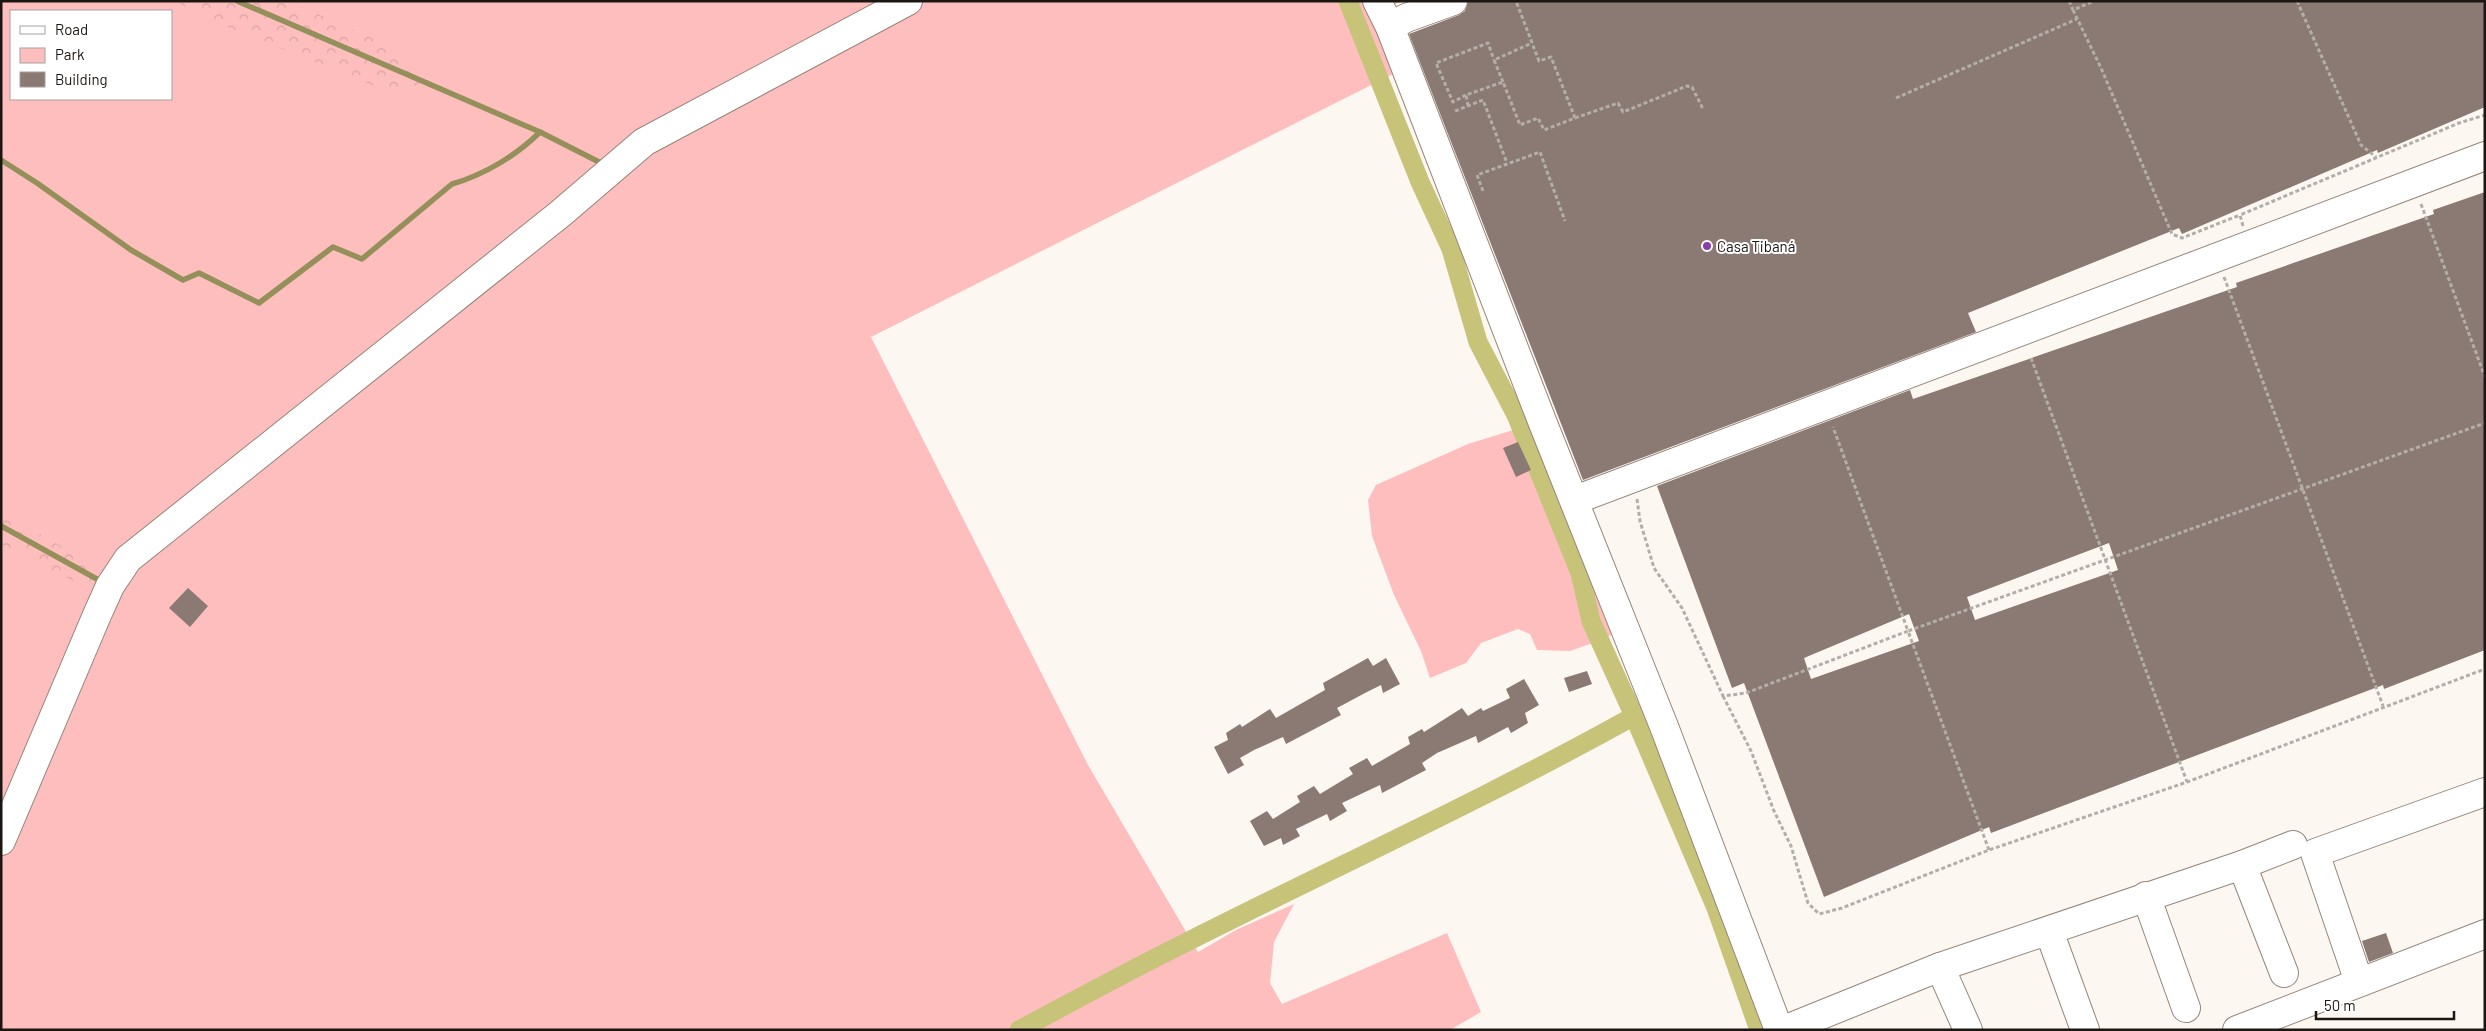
<svg xmlns="http://www.w3.org/2000/svg" width="2486" height="1031" viewBox="0 0 2486 1031" font-family="Barlow,sans-serif">
<style>
.green{fill:#febebd;fill-rule:evenodd}
.forest{fill:url(#forest-crowns)}
.lines{fill:none;stroke-linecap:round;stroke-linejoin:round}
.stream{stroke:#94905a;stroke-width:5.5}
.canal{stroke:#c7c479;stroke-width:19}
.building{fill:#8b7973;fill-rule:evenodd}
.minor-casing{stroke:#94867a;stroke-width:30}
.path{stroke:#b4aea9;stroke-width:3;stroke-dasharray:4 2.5;stroke-linecap:butt}
.minor{stroke:#fff;stroke-width:28}
.poi-dot{fill:#8c3dad;stroke:#fff;stroke-width:2}
.labels{text-anchor:middle;dominant-baseline:central;stroke-width:4;stroke-linejoin:round;paint-order:stroke}
.poi-label{font-size:15px;fill:#1c1612;stroke:#fff;text-anchor:start}
</style>
<defs>
<pattern id="forest-crowns" width="20" height="18" patternUnits="userSpaceOnUse" patternTransform="scale(1.25)"><rect width="20" height="18" fill="#febebd"/><path d="M2 6a3 3 0 1 1 6 0M12 15a3 3 0 1 1 6 0" fill="none" stroke="#d9a3a1"/></pattern>
</defs>
<rect width="100%" height="100%" fill="#fdf7f2"/>
<!-- green -->
<g class="green">
<path d="M1 1H1403L1381 10 1405 68 871 337 1088 765 1198 952 1236 930 1294 904 1274 942 1270 983 1282 1004 1447 933 1481 1012 1450 1030H1ZM11 11H171V99H11Z"/>
<polygon points="1542,421 1624,629 1601,640 1570,651 1537,650 1530,634 1518,629 1481,643 1466,663 1430,678 1421,651 1394,595 1372,536 1368,500 1376,485 1468,444"/>
</g>
<!-- forest -->
<g class="forest">
<polygon points="176,1 288,1 401,51 420,85 384,90 202,17"/>
<polygon points="1,517 34,531 116,577 105,597 1,544"/>
</g>
<g class="lines">
<!-- stream -->
<g class="stream">
<polyline points="237,1 540,132 605,165"/>
<path d="M1 160 37 183 131 250 183 280 199 273 259 303 333 247 362 259 452 184C484 175 517 155 540 132"/>
<polyline points="1,526 104,583"/>
</g>
<!-- canal -->
<g class="canal">
<polyline points="1348,1 1420,182 1451,249 1478,342 1516,415 1580,573 1591,621 1634,716 1716,908 1759,1030"/>
<path d="M1019 1030C1074 1001 1128 971 1183 944 1333 868 1487 798 1634 716"/>
</g>
</g>
<!-- building -->
<g class="building">
<polygon points="1468,1 2485,1 2485,107 2378,153 2377,150 2182,234 2179,228 1968,313 1976,332 1583,480 1409,34 1459,15 1465,11"/>
<path d="M2485 192V650L2384 689 2383 685 1991 833 1989 827 1824 897 1744 683 1732 688 1657 486 1910 390 1913 399 2237 287 2236 283 2434 214 2433 210ZM2109 543 2118 570 1975 620 1967 597ZM1909 614 1919 641 1811 679 1804 658Z"/>
<polygon points="1518,442 1531,470 1516,477 1503,448"/>
<polygon points="188,588 208,606 190,627 169,608"/>
<polygon points="1368,658 1373,666 1386,658 1400,684 1383,693 1381,685 1365,693 1337,708 1341,715 1286,744 1283,737 1254,750 1240,758 1244,765 1228,774 1214,747 1228,740 1226,733 1240,724 1242,727 1270,709 1276,718 1325,690 1323,683"/>
<polygon points="1587,671 1592,684 1569,692 1564,678"/>
<polygon points="1524,679 1539,705 1525,713 1528,723 1511,733 1508,727 1478,743 1476,736 1437,753 1422,763 1426,770 1382,793 1380,785 1342,803 1347,811 1330,821 1327,814 1296,829 1300,836 1283,845 1281,838 1264,846 1250,821 1267,811 1273,819 1300,802 1297,796 1314,786 1320,794 1353,774 1349,768 1367,758 1372,766 1410,744 1408,737 1422,729 1424,732 1462,708 1468,716 1481,708 1483,711 1510,698 1506,689"/>
<polygon points="2386,933 2393,953 2369,962 2362,941"/>
</g>
<g class="lines">
<!-- minor casing -->
<g class="minor-casing">
<g id="minor">
<polyline points="1377,1 1390,27 1542,421 1665,729 1779,1030"/>
<polyline points="1390,27 1406,18 1453,1"/>
<polyline points="1575,500 2485,156"/>
<polyline points="1,841 97,615 110,586 128,559 560,214 644,142 908,1"/>
<polyline points="2242,865 2284,973"/>
<polyline points="2146,896 2186,1008"/>
<polyline points="2049,931 2085,1030"/>
<polyline points="1940,967 1968,1030"/>
<polyline points="2359,982 2315,853 2485,792"/>
<polyline points="1784,1030 1940,967 2242,865 2293,845"/>
<polyline points="2237,1030 2485,934"/>
</g>
</g>
<!-- path -->
<g class="path">
<polyline points="2069,1 2073,10 2094,1"/>
<polyline points="2297,1 2361,145 2376,157"/>
<polyline points="2073,10 2101,68 2172,234 2182,238 2240,215"/>
<polyline points="1503,82 1494,60 1532,43"/>
<polyline points="1466,95 1453,102 1436,63 1488,43 1494,60"/>
<polyline points="1896,98 2077,19"/>
<polyline points="1468,106 1466,95 1503,82 1520,125 1538,118 1544,130 1575,118 1551,57 1539,61 1516,1"/>
<polyline points="1455,111 1483,100 1507,163"/>
<polyline points="1575,118 1618,103 1623,112 1687,86 1692,87 1703,109"/>
<polyline points="1483,191 1477,175 1540,152 1565,221"/>
<polyline points="2421,204 2485,377"/>
<polyline points="2243,226 2240,215 2459,123 2485,115"/>
<polyline points="2224,277 2383,706"/>
<polyline points="2031,358 2187,782"/>
<polyline points="1637,499 1640,521 1654,568 1682,608 1723,696 1746,693 1908,631 1833,427"/>
<polyline points="1723,696 1751,751 1774,811 1791,846 1808,903 1819,914 1842,908 1989,850 2187,782 2485,669"/>
<polyline points="1989,850 1908,631 2485,423"/>
</g>
<!-- minor -->
<use href="#minor" class="minor"/>
</g>
<!-- markers -->
<circle class="poi-dot" cx="1707" cy="246" r="5"/>
<g class="labels">
<!-- poi labels -->
<g class="poi-label">
<text x="1717" y="246">Casa Tibaná</text>
</g>
</g>
<!-- border -->
<rect width="2486" height="1031" fill="none" stroke="#1c1612" stroke-width="5"/>
<!-- legend -->
<rect x="10" y="10" width="162" height="90" fill="#ffffff" stroke="#a4a2a0"/>
<rect x="20" y="26" width="25" height="8" fill="#ffffff" stroke="#a4a2a0"/>
<text x="55" y="35" font-size="15" fill="#1c1612">Road</text>
<rect x="20" y="48" width="25" height="15" fill="#febebd" stroke="#a4a2a0"/>
<text x="55" y="60" font-size="15" fill="#1c1612">Park</text>
<rect x="20" y="72" width="25" height="15" fill="#8b7973" stroke="#a4a2a0"/>
<text x="55" y="85" font-size="15" fill="#1c1612">Building</text>
<!-- scale -->
<path d="M2316 1011v8h138v-8" fill="none" stroke="#1c1612" stroke-width="2.5"/>
<text x="2324" y="1011" font-size="15" fill="#1c1612" stroke="#ffffff" stroke-width="4" paint-order="stroke">50 m</text>
</svg>
